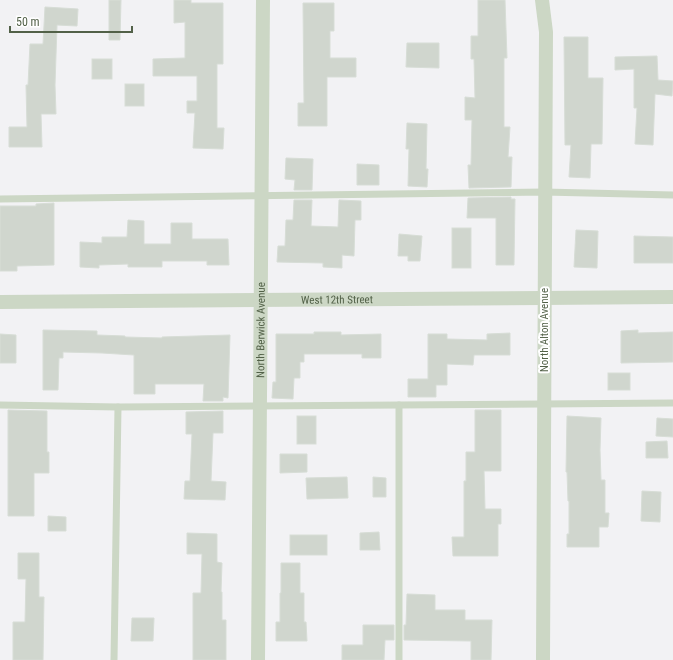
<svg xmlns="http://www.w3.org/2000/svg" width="673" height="660" viewBox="0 0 673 660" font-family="'Roboto Condensed',sans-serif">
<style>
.building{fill:#d0d6ce;stroke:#d7ddd6}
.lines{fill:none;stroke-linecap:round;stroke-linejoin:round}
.lane{stroke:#ccd7c5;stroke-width:7}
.street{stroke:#ccd7c5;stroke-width:14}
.labels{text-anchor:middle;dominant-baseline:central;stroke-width:4;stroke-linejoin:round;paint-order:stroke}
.street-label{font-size:11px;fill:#526148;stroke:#fff}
</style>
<rect width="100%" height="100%" fill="#f2f2f4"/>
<!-- building -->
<g class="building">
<polygon points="109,0 121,0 120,40 109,40"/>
<polygon points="174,0 191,0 191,3 223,3 223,64 217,64 217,128 224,128 223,149 193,148 195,113 187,113 187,101 197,101 197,76 153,76 153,59 185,58 185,22 174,23"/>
<polygon points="478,0 505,0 507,58 504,58 504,127 510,127 508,157 512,157 511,187 469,188 468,165 471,165 472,120 465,120 465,97 475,98 474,59 471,59 471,36 478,36"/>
<polygon points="303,3 334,3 334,31 330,31 330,58 356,58 356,77 327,77 327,126 298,126 298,103 304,103"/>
<polygon points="45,7 78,9 77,26 57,25 55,85 56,114 41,114 42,147 9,147 9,127 27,127 26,85 28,85 30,44 43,44"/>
<polygon points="564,37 588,37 588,78 603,78 602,144 591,144 590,178 569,177 571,145 565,145"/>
<polygon points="407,43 439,43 439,68 406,67"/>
<polygon points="657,56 658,80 673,81 672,96 655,94 653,145 635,144 637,108 634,108 634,69 615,70 615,57"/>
<rect x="92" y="59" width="20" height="20"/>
<rect x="125" y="84" width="19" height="22"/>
<polygon points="407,123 427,124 426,169 428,169 427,187 408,186 409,149 406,149"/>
<polygon points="286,158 313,159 312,190 294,190 295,180 285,179"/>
<polygon points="357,164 379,165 379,185 357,185"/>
<polygon points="511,197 511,199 515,199 514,265 496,265 496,218 467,218 468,198"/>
<polygon points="294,200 312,200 311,226 338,227 339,200 361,201 361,220 355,220 354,256 342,255 342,268 323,267 323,263 277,262 278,246 285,246 286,220 293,220"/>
<polygon points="54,203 54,265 17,266 17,271 0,271 0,206 36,206 36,204"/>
<polygon points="128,220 144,221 144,244 171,244 171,223 192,223 192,239 228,239 229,265 207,265 207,261 162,261 162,267 128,267 128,264 99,265 99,268 80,267 80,242 102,243 102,237 127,237"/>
<rect x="452" y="228" width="19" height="40"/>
<polygon points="576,230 598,231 597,268 574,267"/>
<polygon points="399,234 422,236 420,261 408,261 408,256 398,256"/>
<polygon points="634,236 673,237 673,263 634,263"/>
<polygon points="43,330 97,331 97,335 125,336 125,337 162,338 162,337 230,335 228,398 223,397 223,401 203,401 204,384 155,384 155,394 134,394 134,355 102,353 63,352 63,358 59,358 58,390 43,390"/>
<polygon points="638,330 638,333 673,332 673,362 621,363 621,331"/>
<polygon points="314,332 341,332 341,335 381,334 381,358 362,358 362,354 304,354 304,362 300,362 300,378 294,378 293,399 272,398 273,382 276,382 276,334 314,334"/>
<polygon points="510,333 510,355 474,355 473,365 447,364 447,385 436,385 436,397 408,397 408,379 428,379 428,334 447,334 447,339 487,340 487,334"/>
<polygon points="0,334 16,335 16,363 0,363"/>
<rect x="608" y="373" width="22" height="17"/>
<polygon points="8,410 47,411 47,452 49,452 49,473 34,473 34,516 8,516"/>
<polygon points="475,410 501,410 501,471 484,471 485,509 501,509 501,524 498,524 498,556 453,556 452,537 464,537 464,481 466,481 466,452 475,452"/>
<polygon points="223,411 223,433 213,433 211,481 226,482 225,500 184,499 185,481 190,481 192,434 186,434 186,412"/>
<rect x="297" y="416" width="19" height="28"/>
<polygon points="567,416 601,418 600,450 601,480 605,480 605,513 609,513 608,527 599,527 599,547 567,547 567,534 569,534 569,501 568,501 567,472 566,472"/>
<polygon points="657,418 673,419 673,437 656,436"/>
<polygon points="667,441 668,458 646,458 646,442"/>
<polygon points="280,454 307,454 307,472 280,473"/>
<polygon points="347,477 348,498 307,499 306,478"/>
<polygon points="373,477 386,478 386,497 373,497"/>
<polygon points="642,491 661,492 660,522 641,521"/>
<polygon points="48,516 66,517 66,531 48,531"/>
<polygon points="379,532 380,550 360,550 360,533"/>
<polygon points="187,533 217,534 217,562 222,563 221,592 222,592 222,620 226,620 226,660 193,660 193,593 201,593 202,554 187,554"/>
<rect x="290" y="535" width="37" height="20"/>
<polygon points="18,553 39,553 39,597 44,597 43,660 13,660 13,622 25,622 26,579 18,579"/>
<polygon points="281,563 300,563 300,593 304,593 304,622 306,622 307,641 276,641 276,622 280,622 280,593 281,593"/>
<polygon points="407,594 435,595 435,610 465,610 465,620 492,620 491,660 471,660 471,641 404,640 404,625 406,625"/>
<polygon points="132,618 154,618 153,641 131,641"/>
<polygon points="363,625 394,625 394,640 385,640 384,660 342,660 342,645 363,645"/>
</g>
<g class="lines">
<!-- lane -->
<g class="lane">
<polyline points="0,199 544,192 673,195"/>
<polyline points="0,405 118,407 673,403"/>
<polyline points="114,660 118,407"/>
<polyline points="399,660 399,405"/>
</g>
<!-- street -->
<g class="street">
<polyline points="542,0 546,32 543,660"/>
<path id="s1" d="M0 302 673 297"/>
<path id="s2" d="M258 660 263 0"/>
</g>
</g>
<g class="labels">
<!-- street labels -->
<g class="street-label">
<text stroke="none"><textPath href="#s1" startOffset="337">West 12th Street</textPath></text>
<text stroke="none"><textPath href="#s2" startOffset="330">North Berwick Avenue</textPath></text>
<text transform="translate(544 330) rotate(-90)">North Alton Avenue</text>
</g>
</g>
<!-- scale -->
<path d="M10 26v6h122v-6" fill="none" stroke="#526148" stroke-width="2"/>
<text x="16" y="26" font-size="12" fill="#526148" stroke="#ffffff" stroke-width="3" paint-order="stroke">50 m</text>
</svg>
